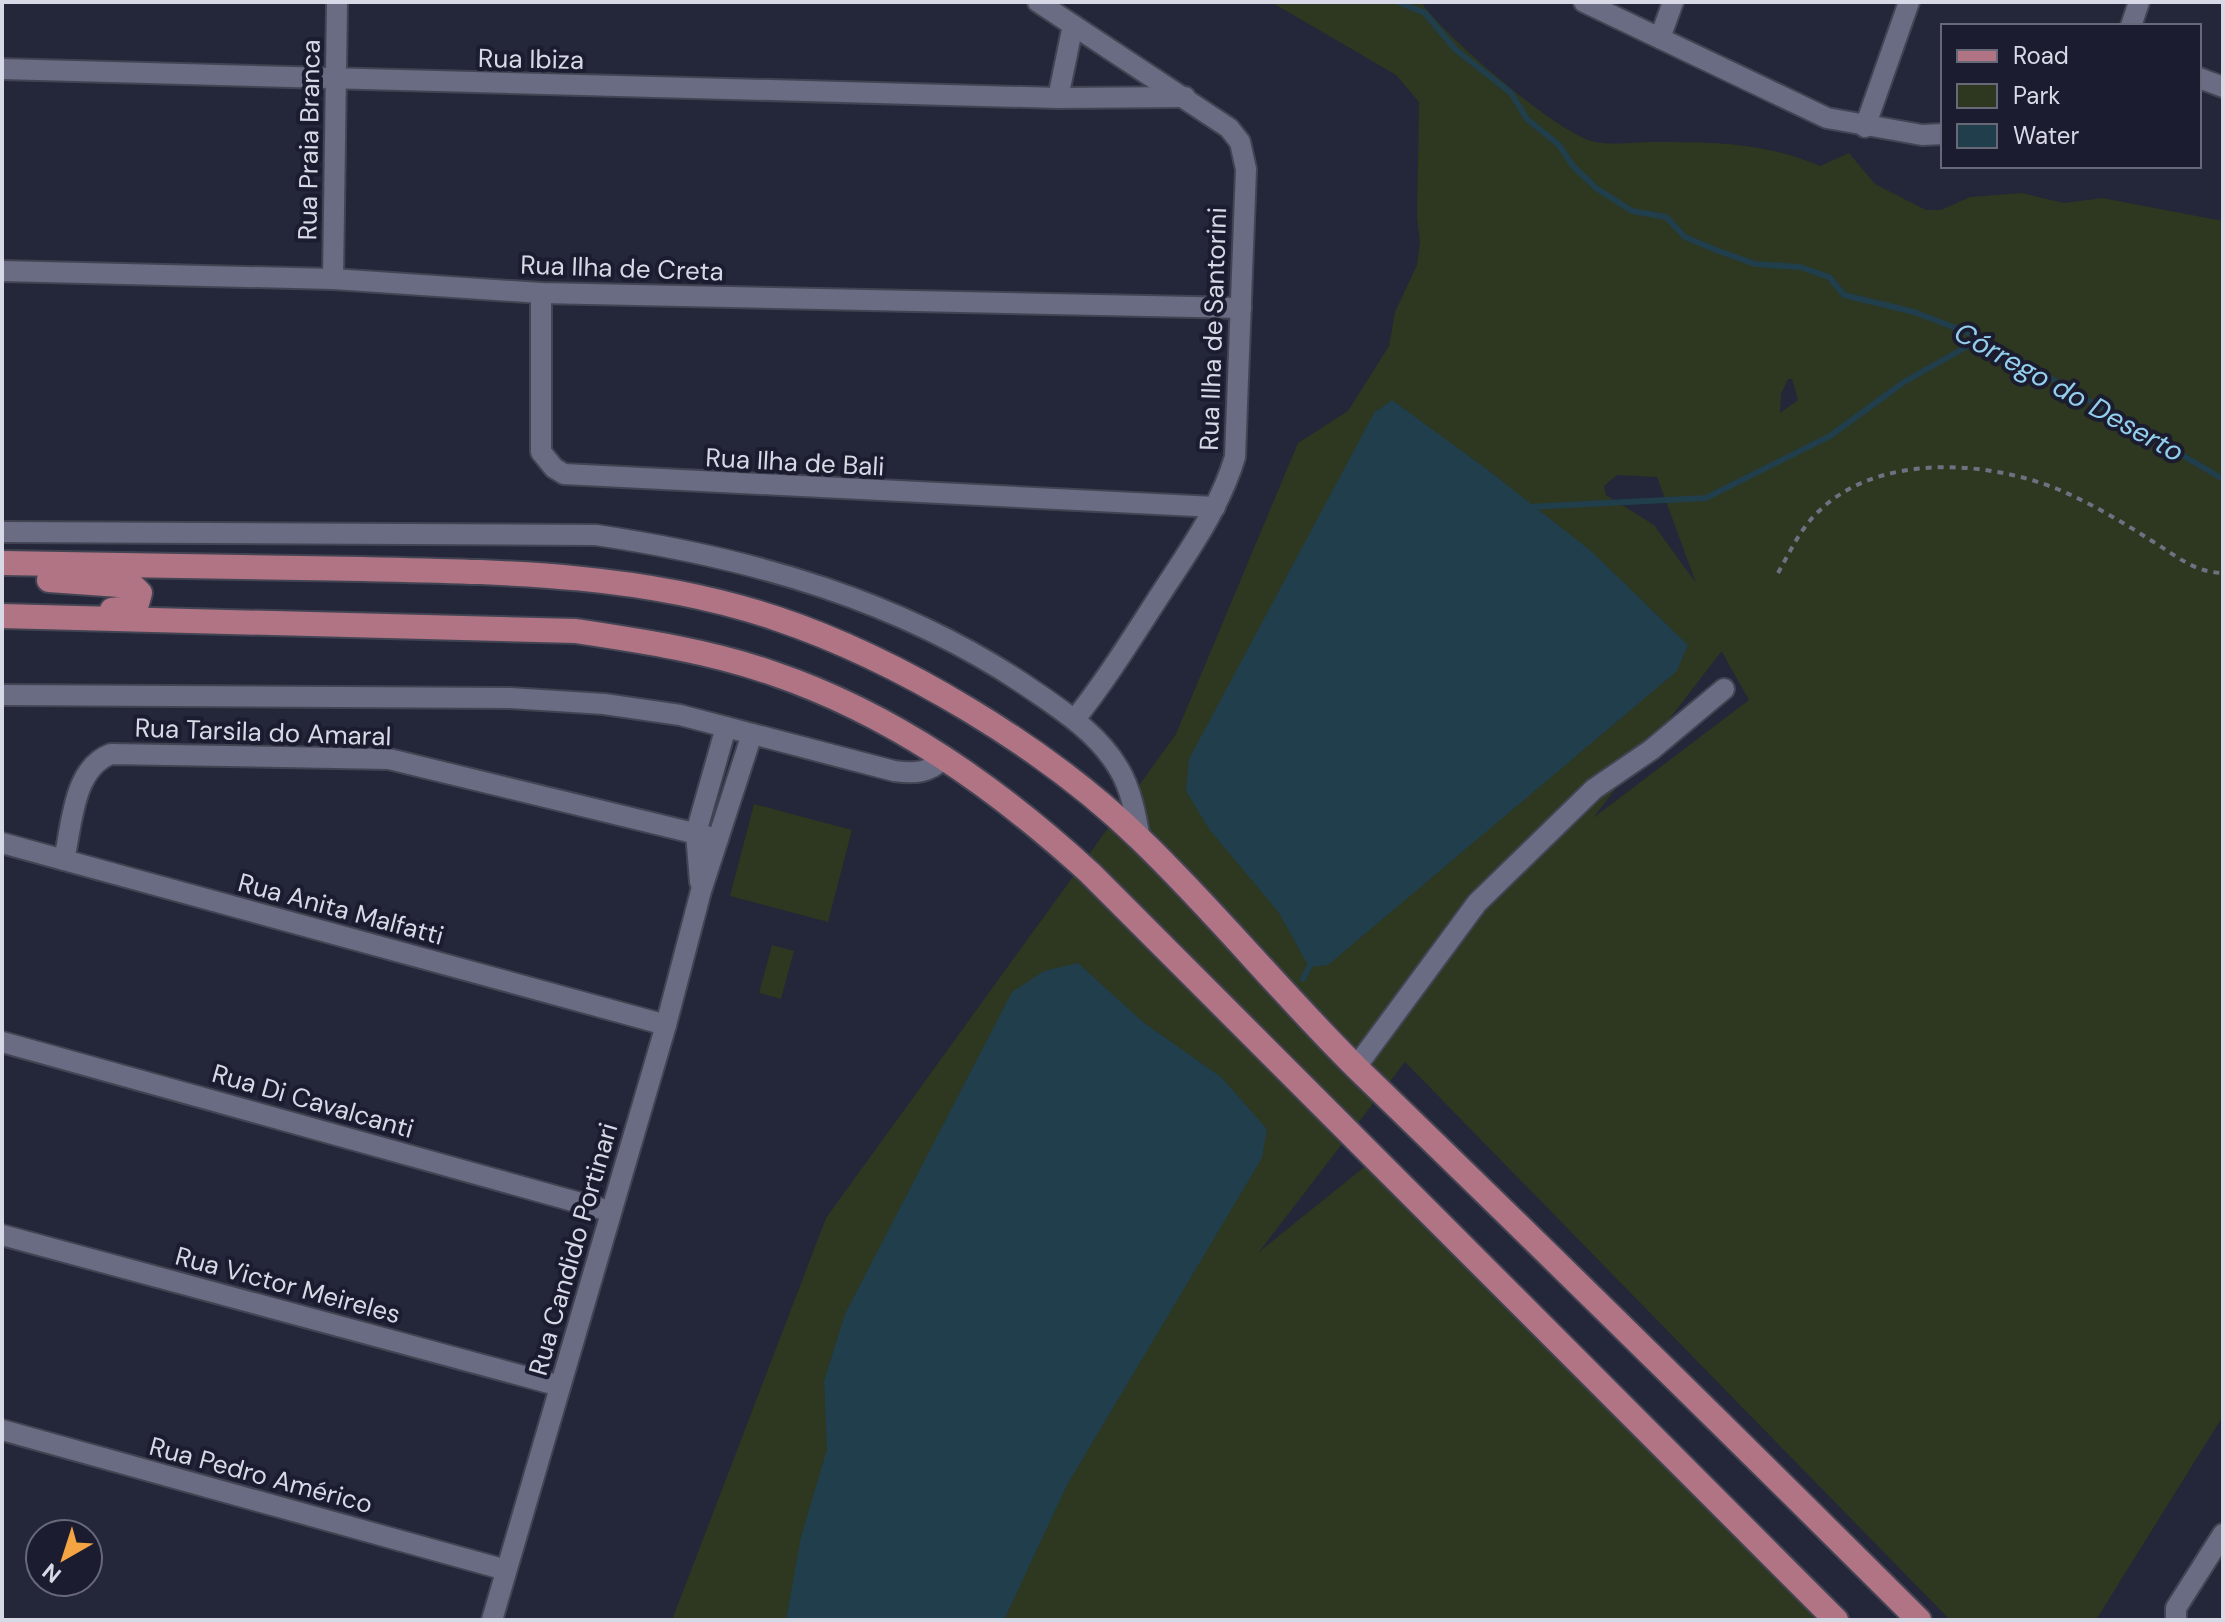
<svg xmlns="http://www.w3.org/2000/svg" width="2225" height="1622" viewBox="0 0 2225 1622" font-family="'DM Sans',sans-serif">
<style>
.green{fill:#2e371f;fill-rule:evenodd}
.water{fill:#203e4c}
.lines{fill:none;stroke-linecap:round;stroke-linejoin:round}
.stream{stroke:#203e4c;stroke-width:6}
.street-casing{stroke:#434453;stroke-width:24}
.primary-casing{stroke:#434453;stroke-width:28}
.path{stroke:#6f7081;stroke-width:4;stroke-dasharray:6 6;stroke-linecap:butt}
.street{stroke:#696c82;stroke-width:20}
.primary{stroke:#b07484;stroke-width:24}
.labels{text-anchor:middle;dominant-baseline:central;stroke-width:8;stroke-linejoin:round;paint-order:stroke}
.street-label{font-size:26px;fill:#d8d9e6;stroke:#1b1c2f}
.water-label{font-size:28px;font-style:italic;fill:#93ceec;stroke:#1b1c2f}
</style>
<rect width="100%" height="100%" fill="#242639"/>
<!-- green -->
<g class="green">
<path d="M1271 2H1421C1443 35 1554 130 1591 141 1609 146 1633 142 1652 142 1711 142 1765 142 1820 166L1849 153 1875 184 1926 210H1941L1970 197 2022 193 2064 203 2102 198 2223 221V1416L2096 1620H1950L1405 1062 1259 1252 1373 1160 1838 1620H672L826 1218 1176 734 1298 443 1348 411 1389 346 1395 312 1417 265 1420 242 1417 217 1419 102 1396 75ZM1788 379H1792L1798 400 1780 413 1781 394ZM1617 475 1657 477 1696 583 1654 525 1606 495 1604 486ZM1722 652 1749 700 1593 818 1721 652Z"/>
<polygon points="754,804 852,830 828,922 730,896"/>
<polygon points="772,945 794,951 781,999 759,993"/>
</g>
<!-- water -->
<g class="water">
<polygon points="1392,400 1488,470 1591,551 1688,645 1677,671 1328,965 1309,967 1279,913 1209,829 1186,791 1189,759 1374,413"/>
<polygon points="1078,963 1143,1022 1221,1077 1267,1129 1262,1158 1067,1485 1004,1620 786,1620 801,1537 827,1449 824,1381 845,1314 1012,992 1044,971"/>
</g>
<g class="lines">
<!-- stream -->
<g class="stream">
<polyline points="1398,2 1425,13 1455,49 1511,93 1527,119 1559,145 1573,166 1596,188 1632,211 1666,217 1685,237 1716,250 1755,264 1800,267 1829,277 1844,295 1914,312 1982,338 2223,479"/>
<polyline points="1528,507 1706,498 1830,436 1904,382 1982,338"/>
<polyline points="1303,979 1312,961"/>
</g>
<!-- street casing -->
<g class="street-casing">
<g id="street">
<path d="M1038 2 1229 128 1240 142 1246 169 1235 457C1220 507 1190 549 1162 592 1134 635 1107 679 1075 719"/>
<polyline points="1584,2 1827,118 1922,135 1943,134"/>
<polyline points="1073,25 1058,98 1185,97"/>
<polyline points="2131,26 2139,2"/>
<polyline points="1660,38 1673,2"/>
<polyline points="2,69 1058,98"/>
<polyline points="2199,78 2223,87"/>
<polyline points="1865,127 1909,2"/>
<polyline points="2,271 333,279 541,293 1241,308"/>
<polyline points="333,279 337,2"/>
<polyline points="541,293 541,452 554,468 564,474 1215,507"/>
<path d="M2 532 596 535C751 558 904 601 1034 691 1066 713 1099 735 1119 769 1131 789 1136 816 1140 839"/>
<path d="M2 695 510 698 604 704 680 715 894 771C916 774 928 773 945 758"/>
<polyline points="2,843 666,1025"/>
<path d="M64 860C72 825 73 768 111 754L389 759 718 839"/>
<polyline points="700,882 696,833 726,727"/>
<polyline points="2,1042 609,1211"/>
<polyline points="1356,1067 1477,903 1594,789 1651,750 1724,689"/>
<polyline points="2,1235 560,1386"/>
<polyline points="2,1430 506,1570"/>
<polyline points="492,1620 666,1025 701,891 752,734"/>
<polyline points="2176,1620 2176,1608 2223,1534"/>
</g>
</g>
<!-- primary casing -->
<g class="primary-casing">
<g id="primary">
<path d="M2 563C122 565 242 567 362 569 502 572 641 573 775 618 898 659 1047 748 1140 839 1218 914 1286 999 1364 1075 1550 1255 1735 1437 1919 1620"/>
<polyline points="49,580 133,586 140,593 136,607 112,610"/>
<path d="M2 616 576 631C642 641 709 651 772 673 893 714 997 788 1090 873L1836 1620"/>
</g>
</g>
<!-- path -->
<path class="path" d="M1778 573C1790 552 1800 529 1818 512 1880 450 1999 460 2073 496 2099 508 2127 525 2152 541 2177 556 2193 572 2223 573"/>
<!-- street -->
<use href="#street" class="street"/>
<!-- primary -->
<use href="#primary" class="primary"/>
</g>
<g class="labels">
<!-- street labels -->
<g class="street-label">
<text transform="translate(531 59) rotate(1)">Rua Ibiza</text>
<text transform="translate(309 140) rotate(-89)">Rua Praia Branca</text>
<text transform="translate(622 268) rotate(2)">Rua Ilha de Creta</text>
<text transform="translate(1213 329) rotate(-88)">Rua Ilha de Santorini</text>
<text transform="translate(795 462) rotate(3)">Rua Ilha de Bali</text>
<text transform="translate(263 732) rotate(2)">Rua Tarsila do Amaral</text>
<text transform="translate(341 909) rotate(15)">Rua Anita Malfatti</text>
<text transform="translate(313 1101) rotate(16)">Rua Di Cavalcanti</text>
<text transform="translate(573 1249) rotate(-74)">Rua Candido Portinari</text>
<text transform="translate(288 1285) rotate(15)">Rua Victor Meireles</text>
<text transform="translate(261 1475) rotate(15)">Rua Pedro Américo</text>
</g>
<!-- water labels -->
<g class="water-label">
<text transform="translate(2069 392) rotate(29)">Córrego do Deserto</text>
</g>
</g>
<!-- border -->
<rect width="2225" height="1622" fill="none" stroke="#d8d9e6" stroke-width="8"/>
<!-- legend -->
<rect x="1941" y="24" width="260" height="144" fill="#1b1c2f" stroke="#676878" stroke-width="2"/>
<rect x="1957" y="50" width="40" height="12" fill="#b07484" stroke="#676878" stroke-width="2"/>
<text x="2013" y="64" font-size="24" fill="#d8d9e6">Road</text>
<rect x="1957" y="84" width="40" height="24" fill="#2e371f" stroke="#676878" stroke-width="2"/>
<text x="2013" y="104" font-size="24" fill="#d8d9e6">Park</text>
<rect x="1957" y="124" width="40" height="24" fill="#203e4c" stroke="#676878" stroke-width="2"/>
<text x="2013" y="144" font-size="24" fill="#d8d9e6">Water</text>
<!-- north arrow -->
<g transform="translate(64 1558) rotate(219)"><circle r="38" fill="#1b1c2f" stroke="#676878" stroke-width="2"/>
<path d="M0-6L14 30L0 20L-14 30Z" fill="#f3a443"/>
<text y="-12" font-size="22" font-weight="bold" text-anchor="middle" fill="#d8d9e6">N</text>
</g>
</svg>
